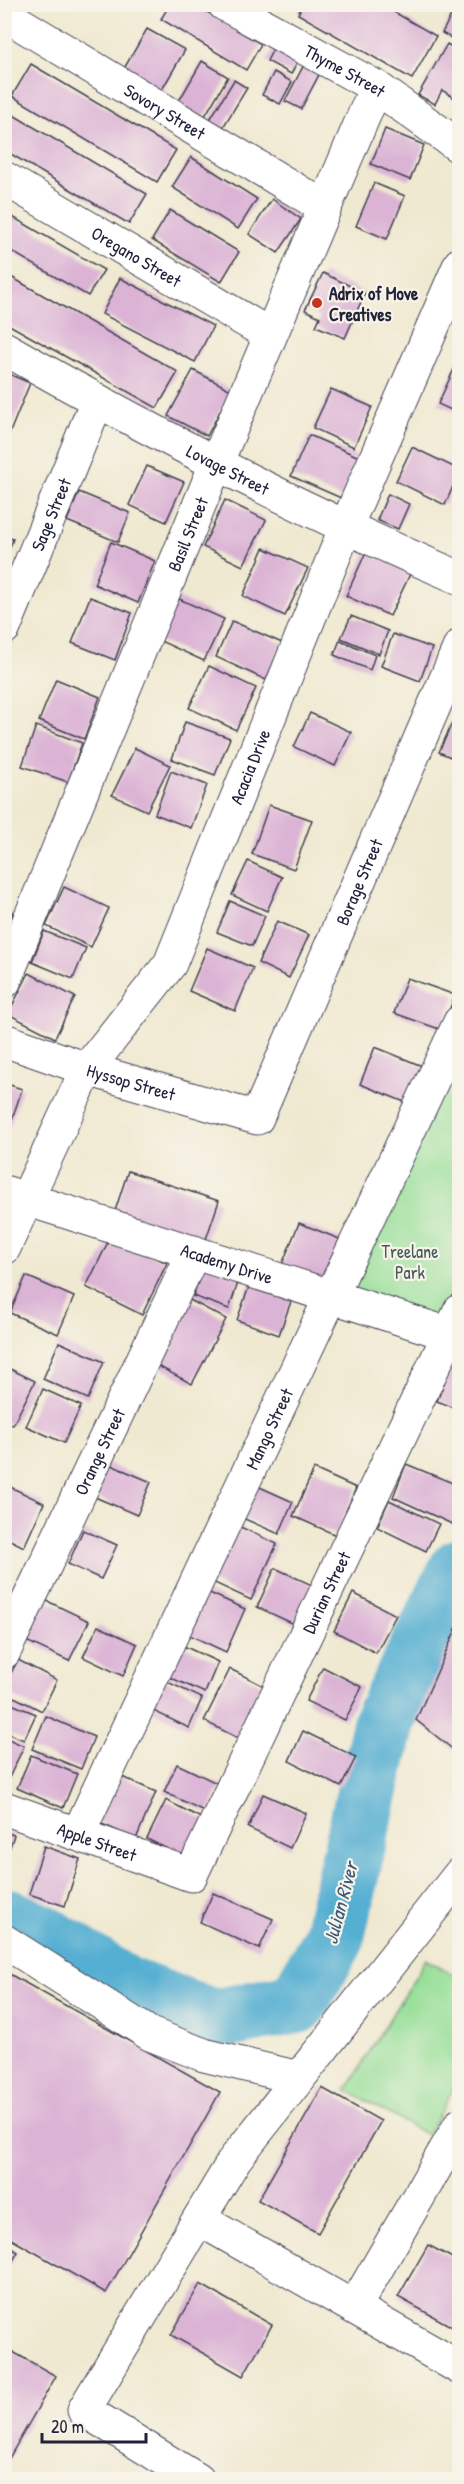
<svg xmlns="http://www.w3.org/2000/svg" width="464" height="2484" viewBox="0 0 464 2484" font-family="'Patrick Hand',sans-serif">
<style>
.green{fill:#98df99;stroke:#5d806a;stroke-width:1.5}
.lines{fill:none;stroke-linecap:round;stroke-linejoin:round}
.river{stroke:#54afd2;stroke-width:62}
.building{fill:#dbb4d5}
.minor-casing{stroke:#414052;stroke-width:35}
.minor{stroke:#fff;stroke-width:33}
.poi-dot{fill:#c8321e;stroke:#f7f3e8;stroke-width:2}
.labels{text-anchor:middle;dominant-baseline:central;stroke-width:4.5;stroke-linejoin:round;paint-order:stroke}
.street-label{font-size:18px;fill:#22223b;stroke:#f7f3e8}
.poi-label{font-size:18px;font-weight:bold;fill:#22223b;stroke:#f7f3e8;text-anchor:start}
.park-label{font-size:18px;fill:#455b57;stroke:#f7f3e8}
.water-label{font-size:20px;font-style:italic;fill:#365a77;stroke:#f7f3e8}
</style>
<rect width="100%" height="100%" fill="#f7f3e8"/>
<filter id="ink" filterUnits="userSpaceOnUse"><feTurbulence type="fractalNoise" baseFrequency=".0167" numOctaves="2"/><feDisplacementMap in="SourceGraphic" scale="12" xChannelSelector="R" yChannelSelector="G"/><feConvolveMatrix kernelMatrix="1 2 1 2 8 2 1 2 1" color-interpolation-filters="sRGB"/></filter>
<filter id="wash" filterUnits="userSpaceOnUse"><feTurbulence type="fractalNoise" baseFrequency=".008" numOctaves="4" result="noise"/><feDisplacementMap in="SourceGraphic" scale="24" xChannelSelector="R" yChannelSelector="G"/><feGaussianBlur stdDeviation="1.35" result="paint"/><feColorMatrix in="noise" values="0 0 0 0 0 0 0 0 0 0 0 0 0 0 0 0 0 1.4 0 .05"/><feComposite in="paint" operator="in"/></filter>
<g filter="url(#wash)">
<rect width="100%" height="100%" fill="#f0e9d1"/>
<!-- green -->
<g class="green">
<polygon points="459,1040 459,1286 443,1322 342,1292"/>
<polygon points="426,1959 460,1978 459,2079 427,2135 346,2090"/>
</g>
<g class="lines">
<!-- river -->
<polyline class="river" points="4,1918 41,1934 125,1987 214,2020 297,2003 333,1940 384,1721 460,1569"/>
</g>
<g id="blocks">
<!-- building -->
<g class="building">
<polygon points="170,4 194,4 261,44 246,70 161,19"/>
<polygon points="303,4 380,4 436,36 412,79 298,14"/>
<polygon points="457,4 460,4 460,43 442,33"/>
<polygon points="147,29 185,50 160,93 122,72"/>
<polygon points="276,43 300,56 291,74 267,61"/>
<polygon points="447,44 460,52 460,93 456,99 442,90 435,104 418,95"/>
<polygon points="307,59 323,67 301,109 285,101"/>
<polygon points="202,61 228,77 202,121 176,106"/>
<polygon points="31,64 176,150 157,182 12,96"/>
<polygon points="274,72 292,82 280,104 262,95"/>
<polygon points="234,80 247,88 222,129 209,121"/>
<polygon points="10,113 147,194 129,224 4,150 4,123"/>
<polygon points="385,129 424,145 410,180 371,164"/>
<polygon points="191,157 257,199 238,229 172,187"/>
<polygon points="374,183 405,196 387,239 356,226"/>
<polygon points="272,199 301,219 278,253 249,234"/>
<polygon points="170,210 239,252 221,282 152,240"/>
<polygon points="4,212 104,270 88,296 4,247"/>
<polygon points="4,273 178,372 157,408 4,322"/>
<polygon points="323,273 365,293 345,338 316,326 320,317 305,310"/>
<polygon points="120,278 213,326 195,362 102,314"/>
<polygon points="455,367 460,369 460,414 438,404"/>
<polygon points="193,370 231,390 207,436 168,416"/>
<polygon points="4,372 30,383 10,432 4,429"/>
<polygon points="331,389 372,407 354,447 313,428"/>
<polygon points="309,435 359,457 341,498 291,476"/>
<polygon points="412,447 460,470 445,505 396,481"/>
<polygon points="147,466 184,482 166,522 129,505"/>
<polygon points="79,492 130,513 118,542 67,521"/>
<polygon points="388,494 409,504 398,529 377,520"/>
<polygon points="225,500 266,520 243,566 203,547"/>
<polygon points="4,536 13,539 5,561 4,561"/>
<polygon points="111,542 155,561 138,603 94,584"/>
<polygon points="264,548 308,568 285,616 243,596"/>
<polygon points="366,552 411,572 390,616 346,596"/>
<polygon points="90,597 132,613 115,660 72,643"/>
<polygon points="177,598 224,619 204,661 158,640"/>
<polygon points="351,616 388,631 379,654 341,638"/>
<polygon points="232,621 282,643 266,680 216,657"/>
<polygon points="393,634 432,648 420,681 381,666"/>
<polygon points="340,640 375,655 370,670 334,655"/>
<polygon points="209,666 256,688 236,730 189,708"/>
<polygon points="56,679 100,697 84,739 39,721"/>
<polygon points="460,706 460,761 439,752"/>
<polygon points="310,713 351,732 335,766 294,747"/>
<polygon points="185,722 230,738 215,775 172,759"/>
<polygon points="36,726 82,743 68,782 22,766"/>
<polygon points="135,748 170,765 147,811 112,795"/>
<polygon points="171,771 207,785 191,828 155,814"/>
<polygon points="269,805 312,820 294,869 252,854"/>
<polygon points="248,861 282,877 267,911 232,895"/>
<polygon points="64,887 109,908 91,947 46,926"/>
<polygon points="230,901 265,916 252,946 217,932"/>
<polygon points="4,909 13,912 5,933 4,933"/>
<polygon points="277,921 309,935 289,978 258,963"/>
<polygon points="44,931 86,948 73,979 32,962"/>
<polygon points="207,948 253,968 235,1011 189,991"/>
<polygon points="29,973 75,997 55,1038 8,1014"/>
<polygon points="407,978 455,995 442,1030 394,1013"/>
<polygon points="375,1047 427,1068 412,1105 360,1084"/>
<polygon points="4,1083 22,1089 5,1141 4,1141"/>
<polygon points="128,1171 219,1201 204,1245 114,1214"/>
<polygon points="299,1223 347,1242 329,1286 281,1267"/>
<polygon points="111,1236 167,1263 142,1315 86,1287"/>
<polygon points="204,1264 240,1277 229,1309 193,1296"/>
<polygon points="26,1276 74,1297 58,1334 10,1313"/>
<polygon points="251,1281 293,1296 279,1335 237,1320"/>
<polygon points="186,1298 226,1319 192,1384 152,1363"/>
<polygon points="59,1342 104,1362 88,1399 43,1379"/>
<polygon points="459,1346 460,1346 460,1410 437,1401"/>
<polygon points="6,1367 35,1381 13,1425 4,1421"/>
<polygon points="43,1389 81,1406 64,1443 26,1426"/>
<polygon points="104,1462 151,1482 137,1515 90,1495"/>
<polygon points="406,1464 460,1486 460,1506 452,1524 393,1497"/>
<polygon points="314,1469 356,1488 336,1535 293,1516"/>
<polygon points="4,1484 44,1503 24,1547 4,1537"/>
<polygon points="253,1484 293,1502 279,1534 238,1516"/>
<polygon points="389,1500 439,1524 426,1551 377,1527"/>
<polygon points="232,1523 277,1544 251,1600 206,1579"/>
<polygon points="83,1530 117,1545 101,1579 68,1564"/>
<polygon points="275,1568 312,1585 294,1624 257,1607"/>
<polygon points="203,1590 245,1609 226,1652 183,1632"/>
<polygon points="353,1593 396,1615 376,1653 334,1631"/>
<polygon points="43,1599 89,1621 69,1661 24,1640"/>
<polygon points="460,1620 460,1755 416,1720"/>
<polygon points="98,1626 137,1644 123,1676 83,1657"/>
<polygon points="175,1642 218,1662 205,1693 160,1673"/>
<polygon points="18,1660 57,1680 42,1711 4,1692 4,1686"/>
<polygon points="323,1667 362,1687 345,1720 306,1701"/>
<polygon points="230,1669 268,1688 242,1740 204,1721"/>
<polygon points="159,1678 202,1698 189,1728 145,1707"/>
<polygon points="4,1701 36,1714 24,1740 4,1732"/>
<polygon points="46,1716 94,1737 81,1769 32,1749"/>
<polygon points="303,1731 356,1757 341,1787 289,1761"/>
<polygon points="4,1737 24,1746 6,1784 4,1783"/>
<polygon points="31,1755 77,1774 63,1808 17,1788"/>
<polygon points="177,1764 221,1785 208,1813 164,1792"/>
<polygon points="115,1774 156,1792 136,1839 95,1821"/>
<polygon points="263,1794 306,1813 290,1848 248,1828"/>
<polygon points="166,1800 205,1820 186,1858 147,1839"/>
<polygon points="4,1832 14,1835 5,1862 4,1862"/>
<polygon points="44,1846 80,1859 65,1906 29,1894"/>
<polygon points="213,1893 273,1919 259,1949 200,1922"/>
<polygon points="4,1971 220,2092 106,2293 4,2235"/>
<polygon points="322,2088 381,2121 318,2233 258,2200"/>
<polygon points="4,2244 18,2252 4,2276"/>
<polygon points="428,2245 460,2262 460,2323 456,2329 398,2297"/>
<polygon points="200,2284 272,2325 243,2376 171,2335"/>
<polygon points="4,2347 56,2376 4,2467"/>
</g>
</g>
</g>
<g filter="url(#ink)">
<use href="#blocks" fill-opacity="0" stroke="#414052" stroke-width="1.5"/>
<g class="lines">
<!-- minor casing -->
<g class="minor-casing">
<g id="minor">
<path id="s1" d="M224 4 376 87 460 147"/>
<path id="s2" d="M4 14 324 207"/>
<path id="s3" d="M4 178 270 335"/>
<path id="s4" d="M4 348C152 433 303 511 460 578"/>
<path id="s5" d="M4 628 97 401"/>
<path id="s6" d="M4 982 216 464 376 87"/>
<path id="s7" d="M4 1040 87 1069 257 1118 460 646"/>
<path id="s8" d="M4 1192 449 1334"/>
<path id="s9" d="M4 1248 87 1069 170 964 345 529 460 264"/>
<path id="s10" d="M4 1652 194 1252"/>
<path id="s11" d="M4 1808 191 1875 460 1311"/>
<path id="s12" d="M78 1834 460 1022"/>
<polyline points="4,1941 150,2034 204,2055 299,2078"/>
<polyline points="199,2219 460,2368"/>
<polyline points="355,2306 460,2125"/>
<polyline points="198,2480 84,2410 235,2159 460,1874"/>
</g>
</g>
<!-- minor -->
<use href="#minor" class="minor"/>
</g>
</g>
<!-- markers -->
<circle class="poi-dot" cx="317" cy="303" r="6"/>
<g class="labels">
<!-- street labels -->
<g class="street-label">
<text stroke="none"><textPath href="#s1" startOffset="138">Thyme Street</textPath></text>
<text stroke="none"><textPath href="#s2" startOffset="188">Sovory Street</textPath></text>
<text stroke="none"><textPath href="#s3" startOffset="154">Oregano Street</textPath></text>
<text stroke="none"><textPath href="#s4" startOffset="255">Lovage Street</textPath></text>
<text stroke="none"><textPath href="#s5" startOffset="123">Sage Street</textPath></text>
<text stroke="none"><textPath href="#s6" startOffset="484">Basil Street</textPath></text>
<text stroke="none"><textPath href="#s9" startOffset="544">Acacia Drive</textPath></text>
<text stroke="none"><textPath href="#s7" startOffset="522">Borage Street</textPath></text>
<text stroke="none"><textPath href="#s7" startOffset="134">Hyssop Street</textPath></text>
<text stroke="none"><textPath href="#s8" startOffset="234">Academy Drive</textPath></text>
<text stroke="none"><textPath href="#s12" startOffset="448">Mango Street</textPath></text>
<text stroke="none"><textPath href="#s10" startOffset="222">Orange Street</textPath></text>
<text stroke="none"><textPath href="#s11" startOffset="512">Durian Street</textPath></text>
<text stroke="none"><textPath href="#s11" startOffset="99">Apple Street</textPath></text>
</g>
<!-- poi labels -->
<g class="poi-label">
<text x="329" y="293">Adrix of Move<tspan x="329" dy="21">Creatives</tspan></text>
</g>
<!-- park labels -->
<g class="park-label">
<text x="410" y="1251">Treelane<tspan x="410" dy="21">Park</tspan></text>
</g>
<!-- water labels -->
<g class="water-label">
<text transform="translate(340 1903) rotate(-75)">Julian River</text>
</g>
</g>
<!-- margin -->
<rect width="464" height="2484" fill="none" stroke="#f7f3e8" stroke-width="24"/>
<!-- scale -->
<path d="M42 2433v9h104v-9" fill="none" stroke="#22223b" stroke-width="3"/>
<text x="51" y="2433" font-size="18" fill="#22223b" stroke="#f7f3e8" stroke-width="4.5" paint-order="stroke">20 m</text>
</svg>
